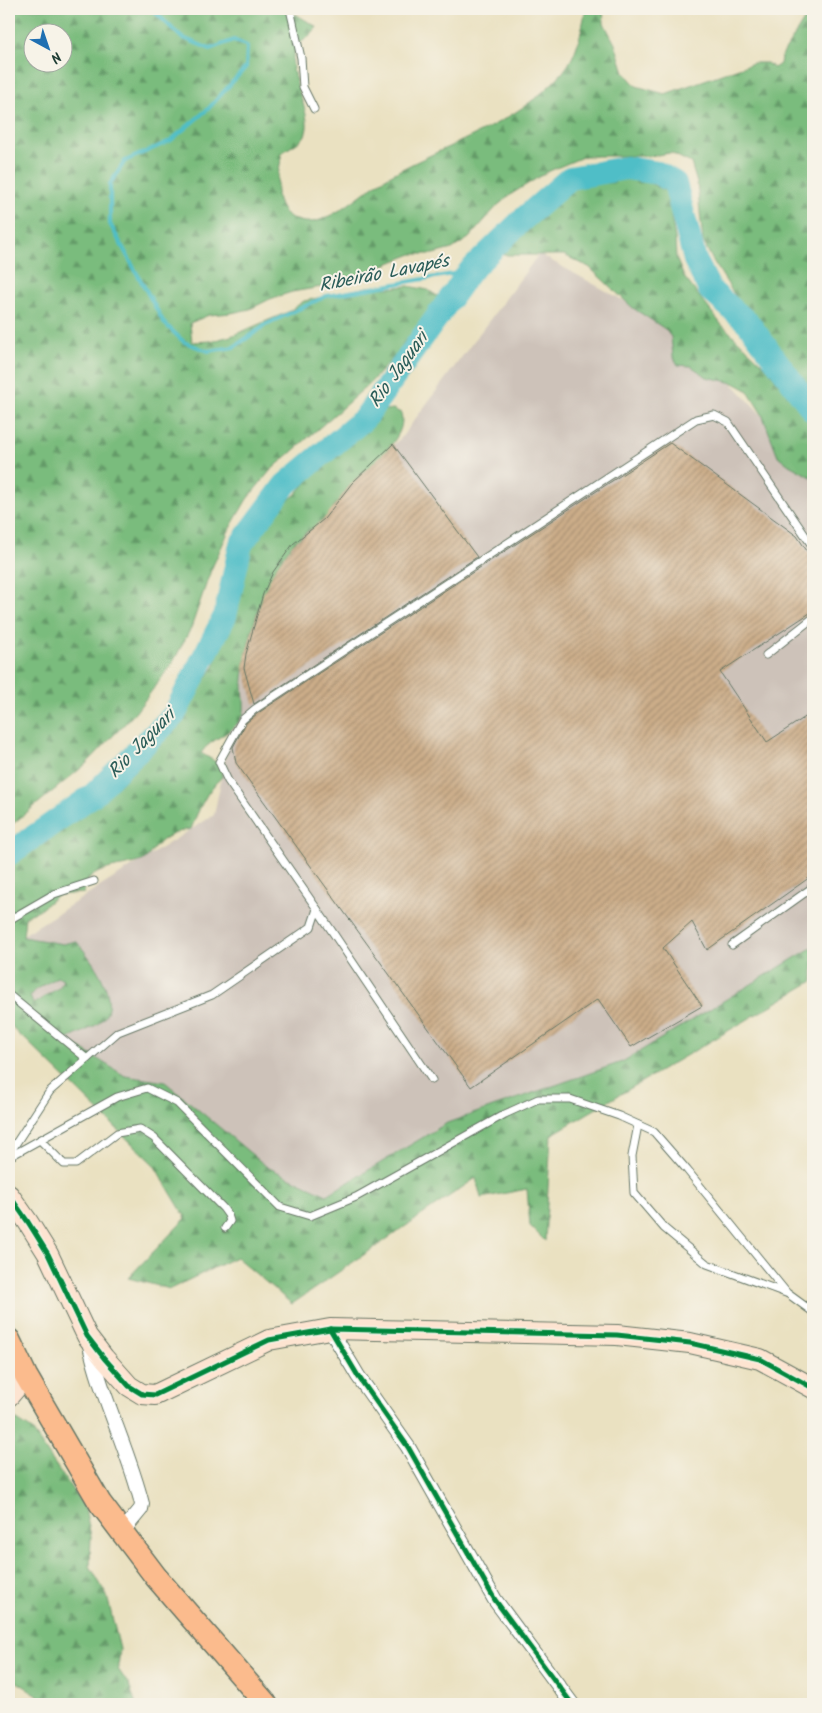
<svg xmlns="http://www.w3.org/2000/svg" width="822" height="1713" viewBox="0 0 822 1713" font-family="Kalam,sans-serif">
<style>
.industrial{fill:#cdc2b9}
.forest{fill:url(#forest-firs);stroke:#4c7c58;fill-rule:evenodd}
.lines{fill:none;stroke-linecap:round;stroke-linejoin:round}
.stream{stroke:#50bec7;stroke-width:4}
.river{stroke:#50bec7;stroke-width:24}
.building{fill:url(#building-hatch)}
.lane-casing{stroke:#667665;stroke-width:9}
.street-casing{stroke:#667665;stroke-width:16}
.secondary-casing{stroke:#667665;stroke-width:22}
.primary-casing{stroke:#667665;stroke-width:25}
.lane{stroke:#fff;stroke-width:7}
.street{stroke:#fff;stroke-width:14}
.secondary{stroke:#fde4d1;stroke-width:20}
.primary{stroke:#fbbb8d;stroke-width:22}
.cycleway-casing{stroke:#f7f3e8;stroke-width:8}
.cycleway{stroke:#00873e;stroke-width:5}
.labels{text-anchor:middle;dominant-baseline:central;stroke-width:4;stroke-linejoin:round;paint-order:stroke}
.water-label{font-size:19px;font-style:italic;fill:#2b5d59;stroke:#f7f3e8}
</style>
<defs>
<pattern id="forest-firs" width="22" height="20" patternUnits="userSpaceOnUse" patternTransform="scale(1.25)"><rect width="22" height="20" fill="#7abc7d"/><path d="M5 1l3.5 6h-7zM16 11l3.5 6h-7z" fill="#639a67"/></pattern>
<pattern id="building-hatch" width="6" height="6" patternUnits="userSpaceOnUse" patternTransform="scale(1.25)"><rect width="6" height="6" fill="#ccad89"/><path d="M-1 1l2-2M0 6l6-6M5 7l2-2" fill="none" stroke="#a58e71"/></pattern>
</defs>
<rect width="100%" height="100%" fill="#f7f3e8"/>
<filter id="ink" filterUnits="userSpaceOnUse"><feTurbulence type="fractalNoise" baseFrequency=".02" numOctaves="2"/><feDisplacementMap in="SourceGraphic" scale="10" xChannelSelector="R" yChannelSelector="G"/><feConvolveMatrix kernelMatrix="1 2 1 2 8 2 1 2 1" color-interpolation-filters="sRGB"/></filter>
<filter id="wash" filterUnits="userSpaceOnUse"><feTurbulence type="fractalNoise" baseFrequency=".0096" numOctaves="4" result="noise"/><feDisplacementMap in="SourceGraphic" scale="20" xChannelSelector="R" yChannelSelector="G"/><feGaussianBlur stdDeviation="1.12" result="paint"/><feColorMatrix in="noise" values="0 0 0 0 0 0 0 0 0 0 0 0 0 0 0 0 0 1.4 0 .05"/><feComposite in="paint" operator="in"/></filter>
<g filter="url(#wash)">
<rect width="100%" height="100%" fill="#eae1c1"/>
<!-- industrial -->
<polygon class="industrial" points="539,254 639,309 730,381 813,470 813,947 622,1062 447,1123 327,1195 267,1167 165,1082 125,1076 39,1022 30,996 20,937 214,815 244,668 305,521 401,438"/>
<!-- forest -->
<g class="forest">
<path d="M9 9H280L290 14 297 15 317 27C310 38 296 42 293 57 289 80 316 118 304 137 299 143 288 148 282 153 279 174 268 206 292 218 303 224 315 223 325 218 347 209 367 188 389 176 448 143 516 126 563 72 578 54 581 31 586 9H603L604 23 615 44 624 72 636 86 665 94 753 63H767L774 68 780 64 781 57 811 9H813V389L780 357 767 341 744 310 712 259 703 241 697 183 691 163 671 153 650 156H585L547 172 513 193 498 205 469 238 452 249 433 254H412L333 285 292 292 270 299 250 309 231 313 209 315 190 323 192 342 211 341 231 336 288 312 304 301 367 287 389 288 408 286 428 290 442 299 395 356 368 385 270 471 247 499 230 528 211 570 191 628 172 664 135 713 86 764 9 827V188L16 173 13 151 9 131ZM32 32H62V62H32Z"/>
<polygon points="619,175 640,178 677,197 671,216 675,238 676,258 684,277 721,324 764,365 813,426 813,478 789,465 778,456 762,414 747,390 734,383 707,377 691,366 678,365 673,356 671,337 665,329 633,308 589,267 564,255 504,255 512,231 526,217 560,188 579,180 600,180"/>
<path d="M393 409 401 413C409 441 366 466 351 484 341 496 334 511 323 520 313 529 301 535 293 544 264 575 248 636 243 678 242 687 246 708 243 715 235 734 211 737 201 753L221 765 222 777C206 791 199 809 191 829 175 832 166 836 154 848 151 852 148 857 144 860 126 869 85 864 84 893L57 895 42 908 25 917 23 937 63 944 76 941C91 958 123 1001 101 1021 91 1030 78 1033 67 1040L125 1076 165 1082 267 1167 327 1195 447 1123 622 1062 813 947V981L551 1135 545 1241 530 1226 527 1189 481 1198 476 1178 292 1304 236 1257 170 1289 128 1278 186 1218 154 1165 25 1039C17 1035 15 1029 9 1023V860L18 856 55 827 82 813 118 787 164 741 215 665 229 582 239 544 244 533 295 495 360 422 378 411ZM57 977 63 979 60 987 33 1004 30 996 34 991Z"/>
<polygon points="9,1420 17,1420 31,1429 85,1508 91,1536 90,1566 107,1596 120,1649 118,1669 129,1685 136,1704 39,1704 38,1695 9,1677"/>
</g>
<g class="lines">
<!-- stream -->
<polyline class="stream" points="152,9 181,37 210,49 234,40 247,46 246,67 208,109 170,141 125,161 110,184 110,224 164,323 184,342 208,351 234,347 267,324 326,296 470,271"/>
<!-- river -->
<polyline class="river" points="9,854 93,795 174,715 225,616 241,544 285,485 364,419 470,271 521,221 570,178 626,168 658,173 675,183 695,260 710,290 748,323 813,410"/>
</g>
<g id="blocks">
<!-- building -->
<g class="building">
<polygon points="670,443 797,536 813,560 813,611 720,672 767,742 813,712 813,875 707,950 692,922 663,948 702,1006 631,1047 598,999 471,1087 236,763 233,747 246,723 258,713"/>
<polygon points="393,444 477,557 254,704 244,668 246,654 263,594 273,572 293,544 324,519 352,483"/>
</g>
</g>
</g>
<g filter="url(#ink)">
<use href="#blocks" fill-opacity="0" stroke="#667665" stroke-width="1"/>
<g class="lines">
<!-- lane casing -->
<g class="lane-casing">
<g id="lane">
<polyline points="290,9 301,58 303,87 314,109"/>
<polyline points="766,655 813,618"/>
<polyline points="317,909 228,781 219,762 242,720 255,709 696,419 714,415 728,422 813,547"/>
<polyline points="9,920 54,894 94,881"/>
<polyline points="732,945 813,887"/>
<polyline points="9,995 87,1059"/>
<polyline points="638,1125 632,1156 634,1193 664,1228 707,1264 786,1293"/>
<polyline points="40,1140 64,1164 76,1164 117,1133 140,1129 154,1138 223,1208 228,1215 230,1221 225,1228"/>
<polyline points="9,1154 50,1091 118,1032 212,995 311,927 317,909 432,1080"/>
<polyline points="9,1157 117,1097 147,1088 177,1103 280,1207 310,1216 356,1197 505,1114 538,1099 570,1099 619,1116 654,1132 687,1170 787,1293 813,1312"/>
</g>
</g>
<!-- street casing -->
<g class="street-casing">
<g id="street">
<polyline points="330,1329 358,1376 408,1447 495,1600 572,1704"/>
<path d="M89 1341C101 1397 128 1448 142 1504L141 1509 122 1532"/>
</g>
</g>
<!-- secondary casing -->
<g class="secondary-casing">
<g id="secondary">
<polyline points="9,1195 28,1222 48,1254 87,1336 104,1358 129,1386 142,1394 155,1395 269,1340 330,1329 617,1335 690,1343 760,1359 813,1388"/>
<polyline points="9,1396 26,1376"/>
</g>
</g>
<!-- primary casing -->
<g class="primary-casing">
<polyline id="primary" points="9,1340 26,1376 100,1503 156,1577 266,1704"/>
</g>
<!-- lane -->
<use href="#lane" class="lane"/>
<!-- street -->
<use href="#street" class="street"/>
<!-- secondary -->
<use href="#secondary" class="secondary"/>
<!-- primary -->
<use href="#primary" class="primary"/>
<!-- cycleway casing -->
<g class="cycleway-casing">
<g id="cycleway">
<polyline points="9,1195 28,1222 48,1254 87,1336 104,1358 129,1386 142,1394 155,1395 269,1340 330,1329 617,1335 690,1343 760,1359 813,1388"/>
<polyline points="330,1329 358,1376 408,1447 495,1600 572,1704"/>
</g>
</g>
<!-- cycleway -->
<use href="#cycleway" class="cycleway"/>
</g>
</g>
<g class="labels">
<!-- water labels -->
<g class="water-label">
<text transform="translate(384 274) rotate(-11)">Ribeirão Lavapés</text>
<text transform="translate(399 370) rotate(-54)">Rio Jaguari</text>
<text transform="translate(142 744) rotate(-46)">Rio Jaguari</text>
</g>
</g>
<!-- margin -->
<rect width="822" height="1713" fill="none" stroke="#f7f3e8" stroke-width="30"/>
<!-- north arrow -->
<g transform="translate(48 48) rotate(140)"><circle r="24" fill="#f7f3e8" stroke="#a1aaa0"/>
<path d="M0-4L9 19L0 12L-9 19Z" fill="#1f6fb2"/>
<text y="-8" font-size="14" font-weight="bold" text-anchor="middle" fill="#1f3d34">N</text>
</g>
</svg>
